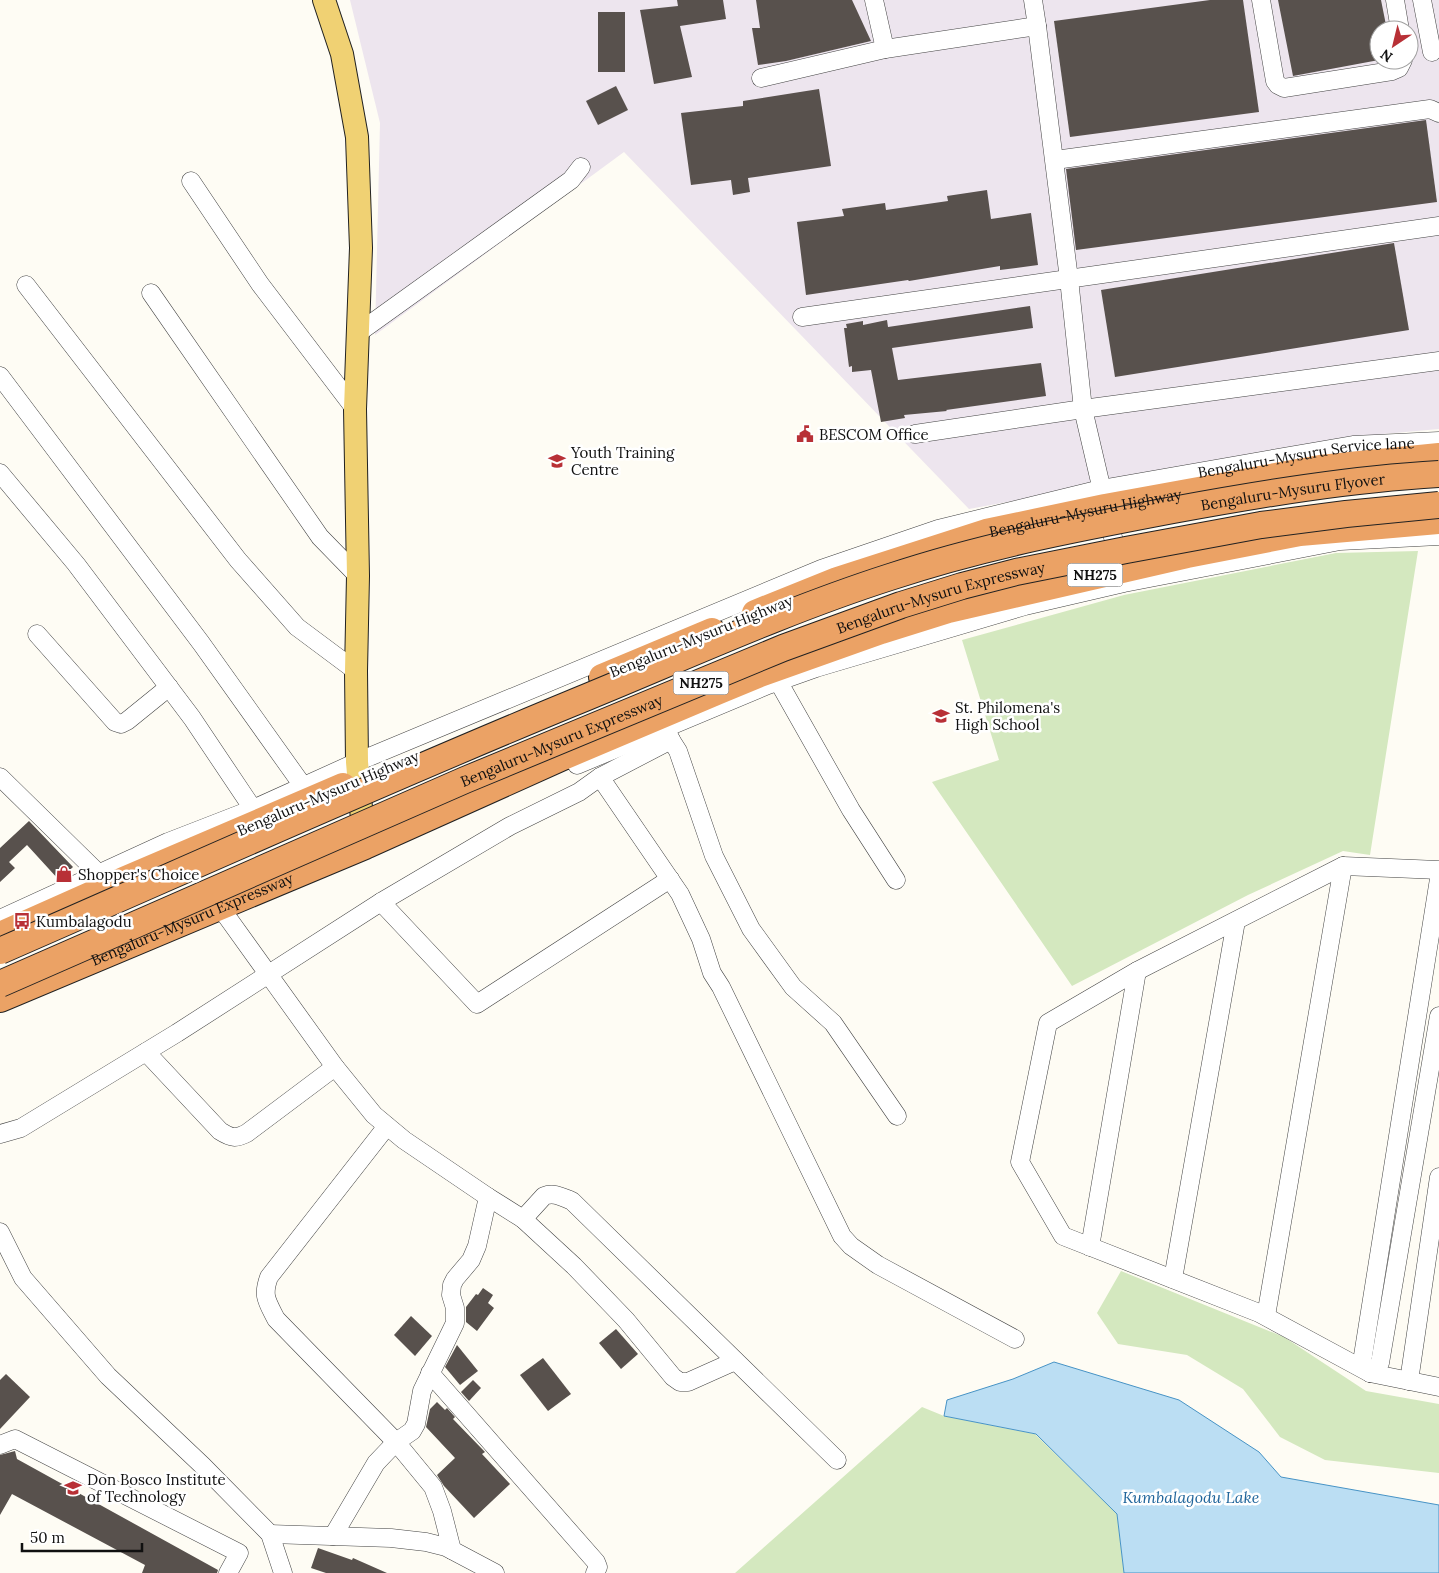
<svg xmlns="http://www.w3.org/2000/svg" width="1439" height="1573" viewBox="0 0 1439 1573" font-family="Lora,serif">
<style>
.industrial{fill:#ede5ee;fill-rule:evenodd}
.green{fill:#d4e8bf}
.water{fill:#bbdef3;stroke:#4793c5}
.building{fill:#58514d}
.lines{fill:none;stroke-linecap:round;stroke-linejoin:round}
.minor-casing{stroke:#434343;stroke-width:19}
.major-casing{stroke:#212121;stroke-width:24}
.highway-casing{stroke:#212121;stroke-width:28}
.minor{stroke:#fff;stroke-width:18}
.major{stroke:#f0d173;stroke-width:22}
.highway{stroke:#eba265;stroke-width:26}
.highway-bridge-casing{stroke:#212121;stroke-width:28;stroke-linecap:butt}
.highway-bridge{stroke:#eba265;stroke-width:26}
.labels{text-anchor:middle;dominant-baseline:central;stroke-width:5;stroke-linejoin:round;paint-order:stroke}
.shield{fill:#fff;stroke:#585858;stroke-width:1}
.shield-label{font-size:14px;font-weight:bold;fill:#101010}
.poi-label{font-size:15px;fill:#101010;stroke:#fff;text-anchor:start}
.street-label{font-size:15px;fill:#101010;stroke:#fff}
.water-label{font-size:16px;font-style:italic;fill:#20659b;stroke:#fff}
</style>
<rect width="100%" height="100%" fill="#fefcf4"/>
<!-- industrial -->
<path class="industrial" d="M350 0H1439V429L1383 434 969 509 624 152 375 335 380 123ZM1379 30H1409V60H1379Z"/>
<!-- green -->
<g class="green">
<polygon points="1418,551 1370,855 1343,851 1248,895 1072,986 932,782 999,760 962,640 1124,595 1336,553"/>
<polygon points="1121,1271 1284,1337 1366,1391 1439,1404 1439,1473 1325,1460 1280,1437 1243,1389 1187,1355 1118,1344 1097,1313"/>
<polygon points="922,1407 944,1416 1035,1434 1117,1514 1124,1573 735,1573"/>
</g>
<!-- water -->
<polygon class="water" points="1054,1362 1179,1400 1259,1452 1281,1477 1439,1505 1439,1573 1124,1573 1117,1514 1036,1434 944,1416 947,1400 1013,1379"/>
<!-- building -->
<g class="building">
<polygon points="677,0 723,0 726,19 680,26 692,77 654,84 640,10 678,6"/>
<polygon points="756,0 852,0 871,41 786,61 758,65 752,28 760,28"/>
<polygon points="1210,0 1243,0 1259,112 1070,137 1054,21"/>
<polygon points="1278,0 1381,0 1387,30 1379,30 1379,60 1293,76"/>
<rect x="598" y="12" width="27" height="60"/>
<polygon points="616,86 628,110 598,125 586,101"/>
<polygon points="819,89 831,166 748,178 750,192 733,195 731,180 691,185 681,113 743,106 743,101"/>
<polygon points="1426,120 1437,202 1076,250 1066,169"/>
<polygon points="987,190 991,219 1031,213 1038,265 1000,270 1000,266 909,281 908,280 806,295 797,222 844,216 842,209 885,203 886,210 948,201 947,196"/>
<polygon points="1394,243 1409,330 1115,377 1101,290"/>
<polygon points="1030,306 1033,328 892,348 898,380 1041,363 1046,396 946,410 947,411 904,415 905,418 881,422 871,370 852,372 852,366 849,367 844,328 847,328 846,324 863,321 863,325 887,320 888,327"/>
<polygon points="29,821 73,867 59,880 27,845 9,862 15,868 0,882 0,848"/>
<polygon points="483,1288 493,1295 488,1303 494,1308 477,1331 466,1322 466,1307 476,1294 478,1295"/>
<polygon points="411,1316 432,1336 415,1356 394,1335"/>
<polygon points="616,1329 638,1354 621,1369 599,1343"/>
<polygon points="457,1345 478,1371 460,1385 445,1367"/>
<polygon points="543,1358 571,1394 548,1411 520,1375"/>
<polygon points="6,1374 30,1397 0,1429 0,1380"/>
<polygon points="473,1380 481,1388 469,1401 461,1392"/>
<polygon points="437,1402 445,1410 447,1408 455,1417 453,1419 485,1452 482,1454 510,1484 474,1518 444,1486 437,1475 455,1458 426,1427 430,1409"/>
<polygon points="15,1451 17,1459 218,1570 217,1573 142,1573 145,1565 12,1494 0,1515 0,1455"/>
<polygon points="318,1548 352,1560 353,1558 387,1573 326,1573 311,1568"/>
</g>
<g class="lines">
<!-- minor casing -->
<g class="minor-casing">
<g id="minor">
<polyline points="874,0 885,49"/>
<polyline points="1261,0 1275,81 1278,85 1284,88 1392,71 1399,68 1403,60"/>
<polyline points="1395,0 1400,30"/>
<polyline points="1422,0 1432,52"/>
<polyline points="1037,26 1069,279 1083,409 1119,563"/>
<polyline points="761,78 885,49 1037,26 1033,0"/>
<polyline points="1055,160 1430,109 1439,113"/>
<polyline points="191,181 260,284 355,409"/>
<polyline points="26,285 238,560 297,627 356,671"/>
<polyline points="151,293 320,537 358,576"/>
<polyline points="802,317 1439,226"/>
<polyline points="358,333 571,180 581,167"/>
<polyline points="0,376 201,643 303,786"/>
<polyline points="915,434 1083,409 1439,361"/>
<polyline points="0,473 76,564 192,718 253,809"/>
<polyline points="37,634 115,722 121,724 127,721 169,687"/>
<polyline points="778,681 851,810 896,880"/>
<polyline points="671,740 678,751 714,856 751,929 793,987 833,1023 897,1116"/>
<polyline points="577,765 768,685 816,668 1025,606 1124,583 1340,541 1439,536"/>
<polyline points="0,777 98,873"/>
<polyline points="600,777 680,894 701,939 712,973 721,987 842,1236 851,1246 878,1265 1015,1339"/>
<polyline points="1439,870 1343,866 1137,971 1048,1023 1020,1162 1063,1236 1259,1313 1370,1373 1439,1387"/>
<polyline points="381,902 477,1004 670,879"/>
<polyline points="225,914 335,1067 374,1115 404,1140 488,1197"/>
<path id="s1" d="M0 919 168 842 253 809 357 762 821 569 938 529 1101 489 1353 445 1439 441"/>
<path d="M146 1052 220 1131C231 1138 236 1139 247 1133L335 1067"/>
<path d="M387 1126 269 1277C262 1296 267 1301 276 1319L396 1442 433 1487 442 1511 452 1550"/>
<polyline points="0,1134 21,1128 177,1033 381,902 510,826 579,792 600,777 671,740 666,729"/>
<path d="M523 1219 544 1196C554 1192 562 1197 572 1201L837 1460"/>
<polyline points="0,1232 23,1278 108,1376 203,1466 270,1534 283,1573"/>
<polyline points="1090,1247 1137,971"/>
<polyline points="1173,1279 1236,921"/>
<polyline points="1266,1316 1343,866"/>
<polyline points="430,1373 596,1562 598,1567 595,1573"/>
<polyline points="1370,1373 1362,1362 1439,879"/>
<polyline points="1370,1373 1380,1363 1439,1016"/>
<polyline points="1409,1381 1439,1177"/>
<polyline points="0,1445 15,1439 239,1553 228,1573"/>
<polyline points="270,1534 391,1538 426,1542 446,1547 495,1573"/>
<polyline points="333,1536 376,1463 396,1442 412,1431 416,1424 422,1391 455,1323 455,1308 451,1295 452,1285 455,1279 471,1260 477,1246 488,1197 523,1219 574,1266 626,1320 673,1377 680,1382 688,1382 735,1361"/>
</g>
</g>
<!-- major casing -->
<g class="major-casing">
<polyline id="major" points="324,0 342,54 357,137 361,248 355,409 358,576 356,671 357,762 364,842"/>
</g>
<!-- highway casing -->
<g class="highway-casing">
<g id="highway">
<path id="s2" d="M755 613 837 580 986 532 1105 507 1320 468 1439 456"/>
<polyline points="602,677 712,631"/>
<polyline points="0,935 126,879 343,786"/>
<path id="s3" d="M0 999 365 846 563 757 719 691 760 674 881 631 948 610 1187 555 1300 533 1439 521"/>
</g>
</g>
<!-- minor -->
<use href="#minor" class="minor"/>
<!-- major -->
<use href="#major" class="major"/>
<!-- highway -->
<use href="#highway" class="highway"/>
<!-- highway-bridge casing -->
<g class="highway-bridge-casing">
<g id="highway-bridge">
<path id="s4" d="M0 951C190 868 378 783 570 704 676 661 781 612 890 577 983 546 1078 528 1173 510 1260 494 1351 479 1439 474"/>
<path id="s5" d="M0 984 465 780 783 648 901 605 962 586 1016 572 1126 550 1261 525 1346 514 1439 505"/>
</g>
</g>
<!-- highway-bridge -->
<use href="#highway-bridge" class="highway-bridge"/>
</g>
<!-- icons -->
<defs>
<g id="civic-bare" transform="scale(1.35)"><path d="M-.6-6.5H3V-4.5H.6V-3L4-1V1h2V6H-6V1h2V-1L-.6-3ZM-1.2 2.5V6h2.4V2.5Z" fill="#b83036" stroke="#fff" stroke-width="2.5" paint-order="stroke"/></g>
<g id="university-bare" transform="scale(1.35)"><path d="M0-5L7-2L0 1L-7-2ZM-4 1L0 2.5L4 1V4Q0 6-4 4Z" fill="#b83036" stroke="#fff" stroke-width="2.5" paint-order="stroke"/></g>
<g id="school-bare" transform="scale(1.35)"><path d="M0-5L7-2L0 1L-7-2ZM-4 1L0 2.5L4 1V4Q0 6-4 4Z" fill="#b83036" stroke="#fff" stroke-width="2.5" paint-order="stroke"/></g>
<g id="shop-bare" transform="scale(1.35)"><path d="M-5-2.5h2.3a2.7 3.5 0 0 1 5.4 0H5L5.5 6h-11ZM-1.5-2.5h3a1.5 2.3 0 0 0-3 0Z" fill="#b83036" stroke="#fff" stroke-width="2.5" paint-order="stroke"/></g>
<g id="bus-bare" transform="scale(1.35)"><path d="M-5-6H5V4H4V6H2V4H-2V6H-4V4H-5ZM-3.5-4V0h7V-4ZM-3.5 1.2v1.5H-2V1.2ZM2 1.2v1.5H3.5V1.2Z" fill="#b83036" stroke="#fff" stroke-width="2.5" paint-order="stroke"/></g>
</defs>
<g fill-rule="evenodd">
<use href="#civic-bare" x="805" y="434"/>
<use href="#university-bare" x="557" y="461"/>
<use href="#school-bare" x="941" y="716"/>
<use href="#shop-bare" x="64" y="874"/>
<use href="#bus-bare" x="22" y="921"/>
<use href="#university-bare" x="73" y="1488"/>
</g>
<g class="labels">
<!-- shield labels -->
<g class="shield">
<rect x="1067.5" y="563.5" width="55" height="23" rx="4"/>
<rect x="673.5" y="671.5" width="55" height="23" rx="4"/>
</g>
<g class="shield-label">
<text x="1095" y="575">NH275</text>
<text x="701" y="683">NH275</text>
</g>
<!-- poi labels -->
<g class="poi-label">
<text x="819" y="434">BESCOM Office</text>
<text x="571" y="452">Youth Training<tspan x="571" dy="17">Centre</tspan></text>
<text x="955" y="707">St. Philomena's<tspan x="955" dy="17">High School</tspan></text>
<text x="78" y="874">Shopper's Choice</text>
<text x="36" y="921">Kumbalagodu</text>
<text x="87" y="1479">Don Bosco Institute<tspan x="87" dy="17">of Technology</tspan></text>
</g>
<!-- street labels -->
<g class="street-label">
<text stroke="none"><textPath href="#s1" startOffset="1392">Bengaluru-Mysuru Service lane</textPath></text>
<text stroke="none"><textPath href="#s4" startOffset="1378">Bengaluru-Mysuru Flyover</textPath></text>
<text stroke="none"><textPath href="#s2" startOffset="346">Bengaluru-Mysuru Highway</textPath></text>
<text stroke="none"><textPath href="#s5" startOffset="1018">Bengaluru-Mysuru Expressway</textPath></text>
<text transform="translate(701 636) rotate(-22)">Bengaluru-Mysuru Highway</text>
<text stroke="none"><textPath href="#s5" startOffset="612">Bengaluru-Mysuru Expressway</textPath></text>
<text transform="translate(328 793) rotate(-23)">Bengaluru-Mysuru Highway</text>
<text stroke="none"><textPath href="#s3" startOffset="208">Bengaluru-Mysuru Expressway</textPath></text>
</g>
<!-- water labels -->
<g class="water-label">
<text x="1191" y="1497">Kumbalagodu Lake</text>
</g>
</g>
<!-- north arrow -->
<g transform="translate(1394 45) rotate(215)"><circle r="24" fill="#ffffff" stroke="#9f9f9f"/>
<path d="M0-4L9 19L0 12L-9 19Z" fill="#b83036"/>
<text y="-8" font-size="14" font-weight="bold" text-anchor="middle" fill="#101010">N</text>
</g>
<!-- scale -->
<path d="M22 1543v8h120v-8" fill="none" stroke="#101010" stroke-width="2.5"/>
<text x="30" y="1543" font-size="15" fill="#101010" stroke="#ffffff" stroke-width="4" paint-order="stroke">50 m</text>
</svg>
